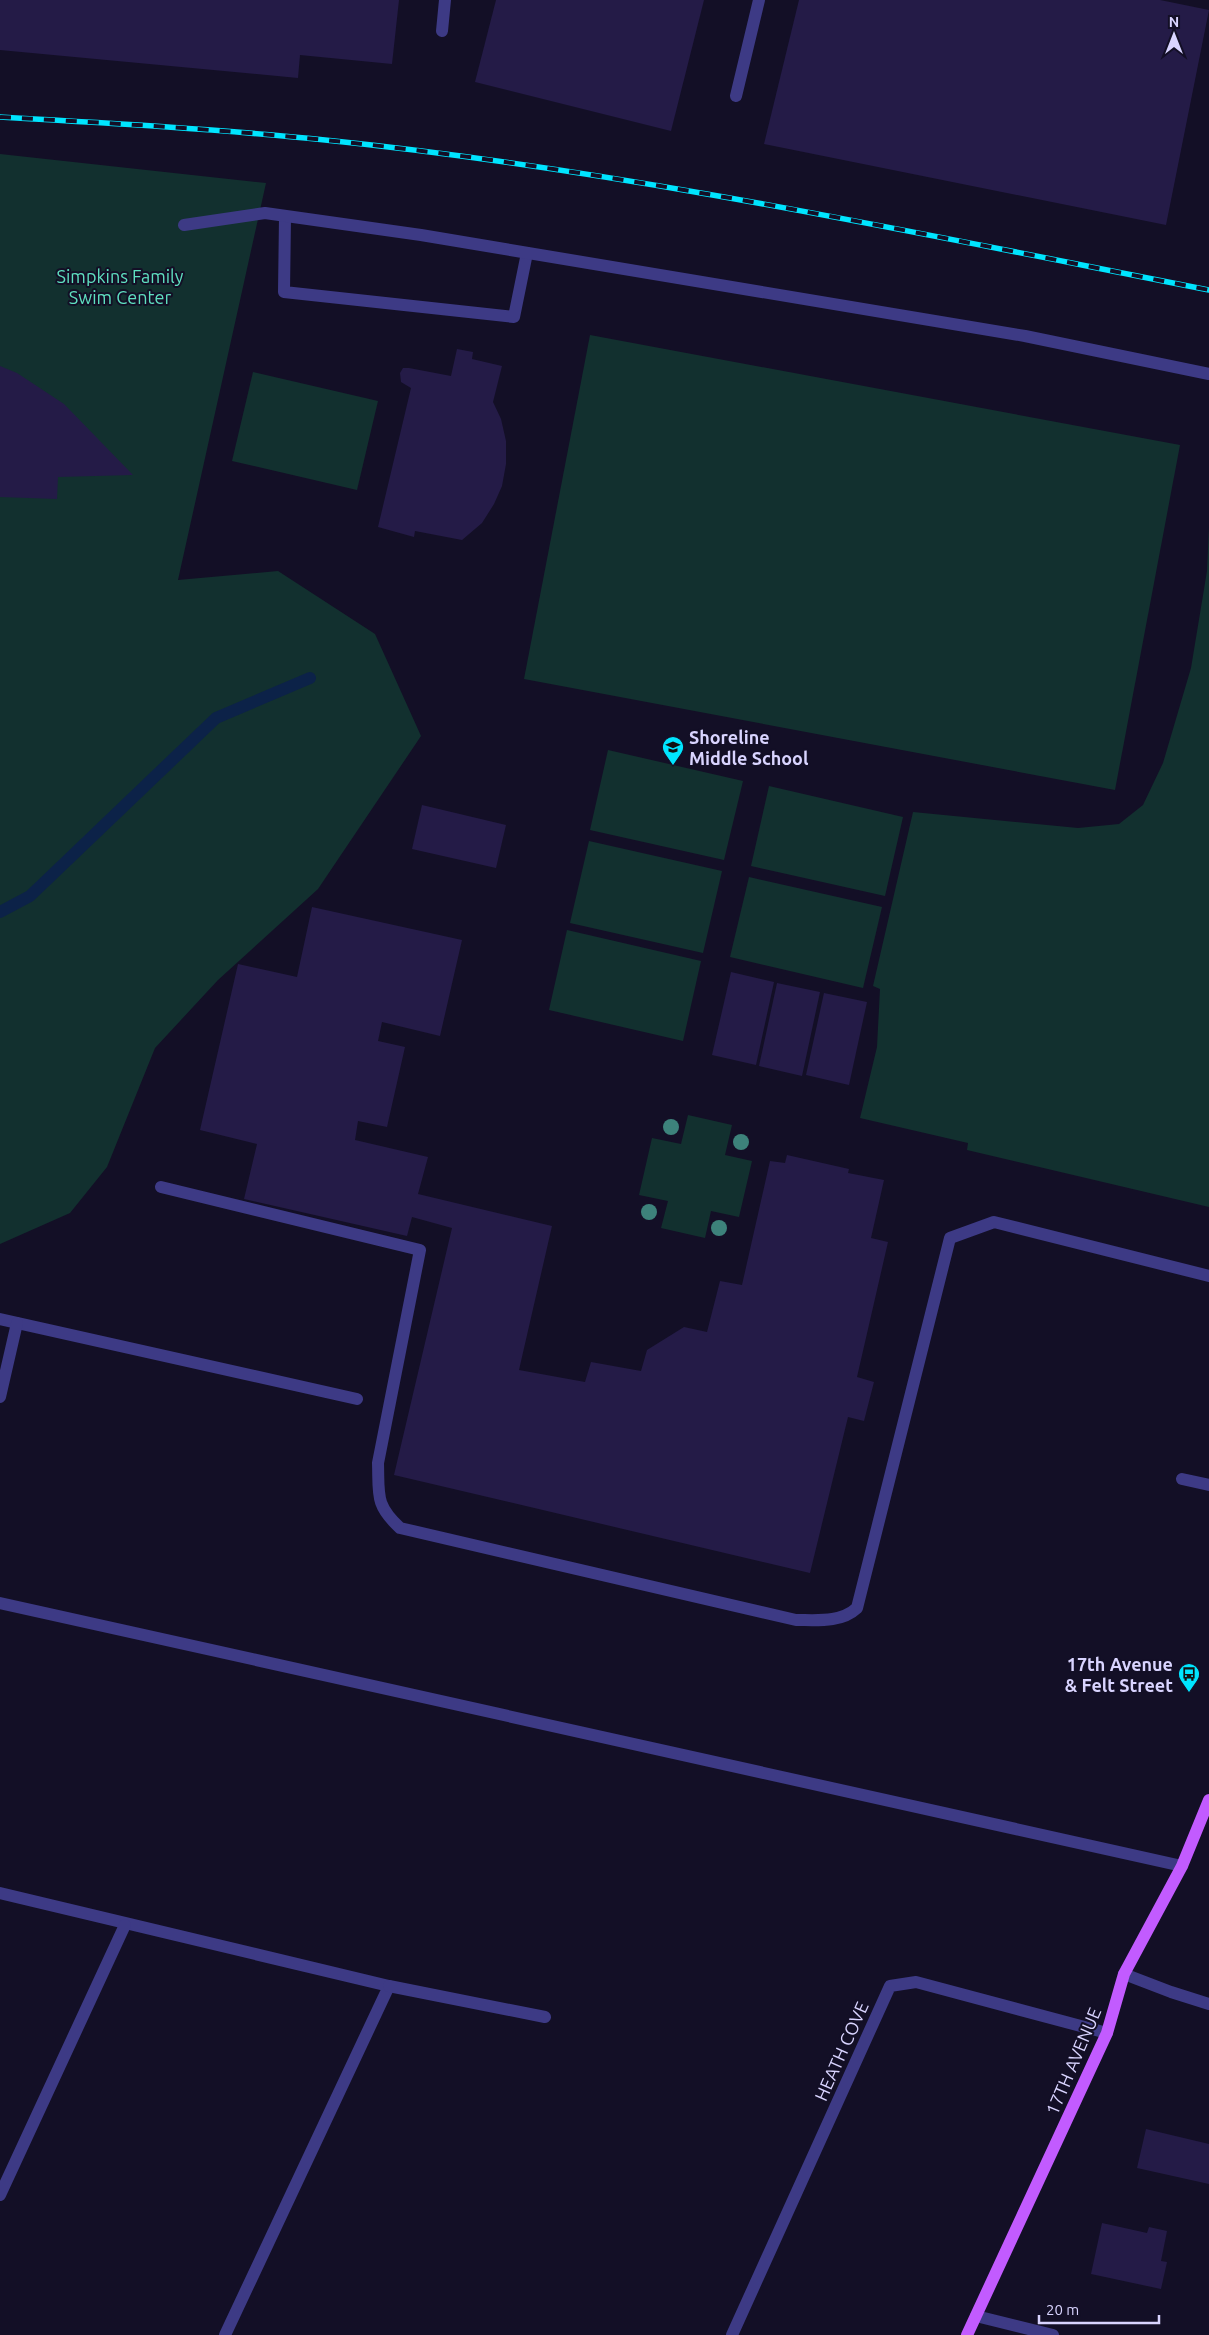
<svg xmlns="http://www.w3.org/2000/svg" width="1209" height="2335" viewBox="0 0 1209 2335" font-family="Ubuntu,sans-serif">
<style>
.green{fill:#12302f}
.lines{fill:none;stroke-linecap:round;stroke-linejoin:round}
.stream{stroke:#0c2248;stroke-width:12}
.building{fill:#241b47}
.minor{stroke:#3d3a85;stroke-width:12}
.major{stroke:#c25bff;stroke-width:12}
.rail-casing{stroke:#00e5ff;stroke-width:5.5}
.rail{stroke:#130f26;stroke-width:4;stroke-dasharray:11;stroke-linecap:butt}
.tree{fill:#3d827b}
.labels{text-anchor:middle;dominant-baseline:central;stroke-width:4;stroke-linejoin:round;paint-order:stroke}
.park-label{font-size:18px;fill:#5fe0c0;stroke:#130f26}
.poi-label{font-size:18px;font-weight:bold;fill:#d9d4ff;stroke:#130f26;text-anchor:start}
.street-label{font-size:18px;fill:#d9d4ff;stroke:#130f26}
</style>
<rect width="100%" height="100%" fill="#130f26"/>
<!-- green -->
<g class="green">
<polygon points="0,154 266,183 178,580 278,571 375,634 421,736 318,889 218,980 155,1048 107,1167 70,1213 0,1244"/>
<polygon points="590,335 1180,445 1115,790 524,679"/>
<polygon points="253,372 378,401 357,490 232,461"/>
<polygon points="1209,527 1209,1207 967,1150 968,1143 860,1118 877,1047 880,989 873,986 913,812 1078,828 1119,824 1143,805 1163,763 1191,668 1207,571"/>
<polygon points="608,750 743,781 724,860 590,830"/>
<polygon points="769,786 903,817 885,896 751,866"/>
<polygon points="589,841 722,871 703,953 570,923"/>
<polygon points="749,877 882,907 863,988 730,957"/>
<polygon points="567,930 701,961 683,1041 549,1010"/>
<polygon points="688,1115 732,1125 725,1155 752,1161 739,1217 711,1211 705,1238 661,1228 668,1201 639,1195 652,1138 681,1144"/>
</g>
<g class="lines">
<!-- stream -->
<polyline class="stream" points="0,912 30,896 216,718 310,678"/>
</g>
<!-- building -->
<g class="building">
<polygon points="0,0 399,0 392,64 300,55 298,78 0,50"/>
<polygon points="496,0 704,0 671,131 475,82"/>
<polygon points="799,0 1160,0 1209,10 1166,225 764,144"/>
<polygon points="457,349 473,352 472,359 502,366 493,402 501,419 506,441 506,464 502,486 494,504 482,523 462,540 415,531 414,537 378,527 411,388 401,382 400,373 403,368 409,368 451,376"/>
<polygon points="0,366 17,373 64,404 133,475 58,477 57,499 0,497"/>
<polygon points="422,805 506,825 496,868 412,849"/>
<polygon points="312,907 462,940 440,1036 382,1022 378,1041 405,1047 387,1127 358,1121 355,1140 428,1157 418,1194 552,1226 519,1370 585,1382 591,1362 641,1371 647,1350 684,1327 707,1332 720,1281 742,1285 770,1161 785,1163 787,1155 849,1169 848,1173 884,1180 871,1238 888,1242 857,1377 874,1382 864,1421 848,1417 810,1573 394,1475 452,1228 412,1217 407,1236 244,1199 257,1144 200,1130 238,964 297,977"/>
<polygon points="731,972 774,982 756,1065 712,1055"/>
<polygon points="777,983 820,992 802,1076 759,1066"/>
<polygon points="824,993 867,1002 849,1085 806,1075"/>
<polygon points="1146,2129 1209,2144 1209,2184 1137,2168"/>
<polygon points="1102,2223 1147,2233 1149,2227 1167,2231 1161,2261 1167,2262 1161,2289 1091,2274"/>
</g>
<g class="lines">
<!-- minor -->
<g class="minor">
<polyline points="442,31 445,0"/>
<polyline points="736,96 759,0"/>
<polyline points="285,217 284,292 514,317 527,253"/>
<polyline points="184,225 265,213 421,235 1025,336 1209,374"/>
<path d="M161 1187 420 1250 378 1463C379 1495 375 1505 400 1528L796 1620C816 1620 841 1623 857 1608L950 1238 994 1222 1209 1276"/>
<polyline points="0,1319 357,1399"/>
<polyline points="0,1397 17,1323"/>
<polyline points="1182,1479 1209,1485"/>
<polyline points="0,1603 1182,1866"/>
<polyline points="0,1893 389,1986 225,2335"/>
<polyline points="1124,1974 1171,1992 1209,2004"/>
<polyline points="389,1986 545,2017"/>
<polyline points="0,2195 125,1925"/>
<polyline points="976,2316 1053,2335"/>
<polyline points="732,2335 890,1986 916,1982 1107,2033"/>
</g>
<!-- major -->
<polyline class="major" points="967,2335 1107,2033 1124,1974 1182,1866 1209,1800"/>
<!-- rail casing -->
<g class="rail-casing">
<path id="rail" d="M0 117C108 123 217 129 325 140 621 170 917 233 1209 290"/>
</g>
<!-- rail -->
<use href="#rail" class="rail"/>
</g>
<!-- trees -->
<g class="tree">
<circle cx="671" cy="1127" r="8"/>
<circle cx="741" cy="1142" r="8"/>
<circle cx="649" cy="1212" r="8"/>
<circle cx="719" cy="1228" r="8"/>
</g>
<!-- icons -->
<defs>
<g id="school-pin" transform="scale(1.125)"><path d="M0 17L-7.5 6A9.5 9.5 0 1 1 7.5 6Z" fill="#00e5ff" stroke="#130f26"/><path d="M0-5L7-2L0 1L-7-2ZM-4 1L0 2.5L4 1V4Q0 6-4 4Z" fill="#111"/></g>
<g id="bus-pin" transform="scale(1.125)"><path d="M0 17L-7.5 6A9.5 9.5 0 1 1 7.5 6Z" fill="#00e5ff" stroke="#130f26"/><path d="M-5-6H5V4H4V6H2V4H-2V6H-4V4H-5ZM-3.5-4V0h7V-4ZM-3.5 1.2v1.5H-2V1.2ZM2 1.2v1.5H3.5V1.2Z" fill="#111"/></g>
</defs>
<g fill-rule="evenodd">
<use href="#school-pin" x="673" y="747"/>
<use href="#bus-pin" x="1189" y="1674"/>
</g>
<g class="labels">
<!-- park labels -->
<g class="park-label">
<text x="120" y="276">Simpkins Family<tspan x="120" dy="21">Swim Center</tspan></text>
</g>
<!-- poi labels -->
<g class="poi-label">
<text x="689" y="737">Shoreline<tspan x="689" dy="21">Middle School</tspan></text>
<text x="1173" y="1664" text-anchor="end">17th Avenue<tspan x="1173" dy="21">&amp; Felt Street</tspan></text>
</g>
<!-- street labels -->
<g class="street-label">
<text transform="translate(841 2051) rotate(-66)">HEATH COVE</text>
<text transform="translate(1073 2061) rotate(-67)">17TH AVENUE</text>
</g>
</g>
<!-- north arrow -->
<g transform="translate(1174 35)" stroke="#130f26" stroke-width="4" paint-order="stroke">
<path d="M0-4L9 19L0 12L-9 19Z" fill="#d9d4ff"/>
<text y="-8" font-size="14" font-weight="bold" text-anchor="middle" fill="#d9d4ff">N</text>
</g>
<!-- scale -->
<path d="M1039 2315v8h120v-8" fill="none" stroke="#d9d4ff" stroke-width="2.5"/>
<text x="1046" y="2315" font-size="15" fill="#d9d4ff" stroke="#130f26" stroke-width="4" paint-order="stroke">20 m</text>
</svg>
